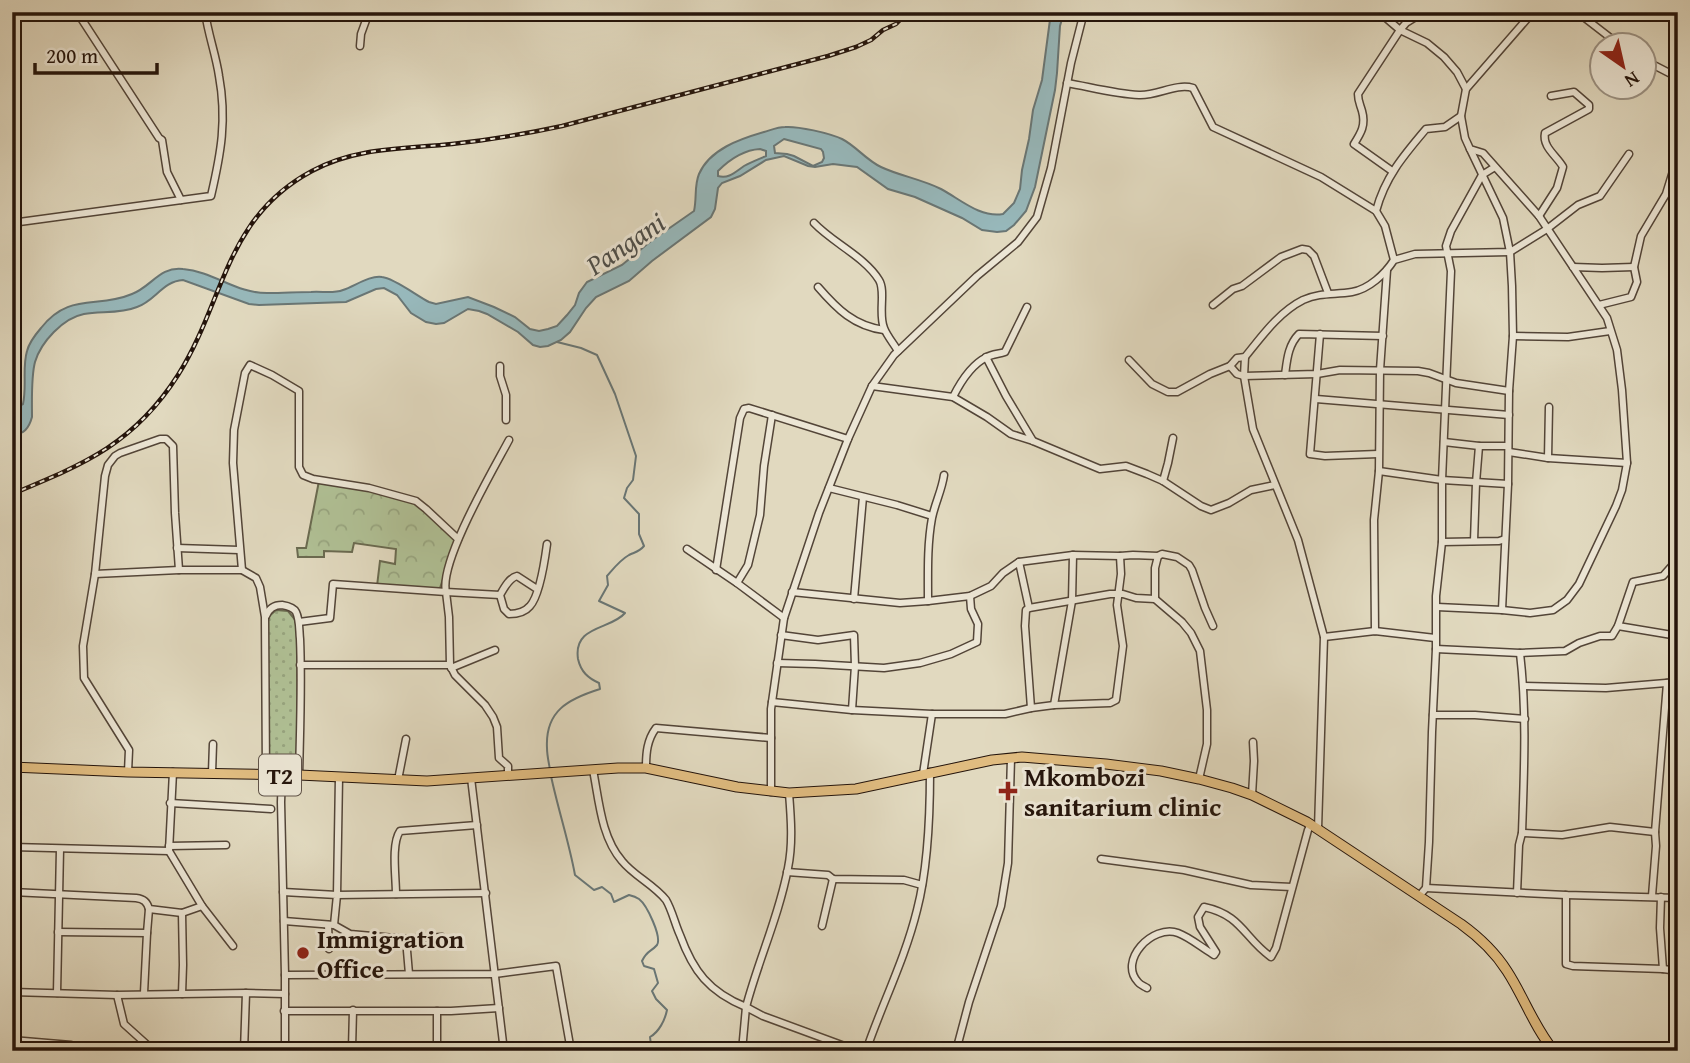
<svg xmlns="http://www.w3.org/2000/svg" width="1690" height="1063" viewBox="0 0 1690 1063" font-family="'Gentium Book Plus',serif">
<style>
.forest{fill:url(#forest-crowns);stroke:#6a6a50;stroke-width:2}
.park{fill:url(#park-dots);stroke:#6a6a50;stroke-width:2}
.water{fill:#97b8bb;stroke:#697675;stroke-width:2;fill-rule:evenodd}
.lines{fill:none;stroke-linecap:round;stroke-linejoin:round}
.stream{stroke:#697675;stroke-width:2}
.minor-casing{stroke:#534538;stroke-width:9}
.highway-casing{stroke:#24140b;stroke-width:11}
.minor{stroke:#ece6d5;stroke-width:6}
.highway{stroke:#e0bc80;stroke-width:9}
.rail-casing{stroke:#24140b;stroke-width:4.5}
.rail{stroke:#ece6d5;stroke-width:2;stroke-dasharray:5;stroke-linecap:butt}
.poi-dot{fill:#8f2418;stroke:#ece6d5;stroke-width:2.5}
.labels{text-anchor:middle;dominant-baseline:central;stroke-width:6;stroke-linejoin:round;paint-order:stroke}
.shield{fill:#ece6d5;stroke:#605348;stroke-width:2}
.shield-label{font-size:24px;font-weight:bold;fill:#24140b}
.poi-label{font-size:26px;font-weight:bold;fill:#24140b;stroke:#ece6d5;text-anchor:start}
.water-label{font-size:28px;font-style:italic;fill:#4c4d49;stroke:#ece6d5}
</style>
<defs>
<pattern id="forest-crowns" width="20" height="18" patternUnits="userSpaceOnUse" patternTransform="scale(1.75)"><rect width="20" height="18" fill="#b0c095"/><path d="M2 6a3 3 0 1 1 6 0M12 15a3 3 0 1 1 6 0" fill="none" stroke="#97a47f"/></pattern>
<pattern id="park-dots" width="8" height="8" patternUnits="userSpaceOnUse" patternTransform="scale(1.75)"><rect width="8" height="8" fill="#b0c095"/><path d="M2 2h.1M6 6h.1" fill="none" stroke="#97a47f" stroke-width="1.8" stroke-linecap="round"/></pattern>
</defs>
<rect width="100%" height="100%" fill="#e1d9bf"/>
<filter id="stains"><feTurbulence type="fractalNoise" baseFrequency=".00286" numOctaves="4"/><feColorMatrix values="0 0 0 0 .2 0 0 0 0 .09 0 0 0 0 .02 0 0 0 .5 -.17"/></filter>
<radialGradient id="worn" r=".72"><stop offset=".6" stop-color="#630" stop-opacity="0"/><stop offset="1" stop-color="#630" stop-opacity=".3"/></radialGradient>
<!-- forest -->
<polygon class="forest" points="319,481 369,489 415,503 456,540 439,591 377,586 380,561 395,564 396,549 354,543 352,552 324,551 324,557 298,557 297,548 306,548"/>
<!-- park -->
<polygon class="park" points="276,610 288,611 297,622 298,771 268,771 267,618"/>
<!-- water -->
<path class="water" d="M1051 12H1064L1060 26 1057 73 1055 90 1035 187 1026 211 1014 225 1006 231 997 232 982 230 962 218 915 197 888 189 857 167 833 164 815 167 808 166 784 156 766 160 740 176 722 183 718 188 715 209 711 217 652 261 629 281 596 297 586 308 570 332 561 340 548 346 540 347 533 345 518 332 487 314 479 311 468 309 444 323 436 324 426 322 411 313 397 295 384 288 376 289 346 302 259 305 249 304 183 280C163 281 155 301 137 307 120 314 101 311 84 314 63 318 41 342 35 362 31 377 32 401 32 417 29 428 24 435 12 434V410L23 404C27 386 22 368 27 351 29 343 35 335 41 328 69 292 97 309 132 294 151 287 160 266 183 269 215 272 236 294 269 293 283 293 297 292 311 292 322 291 333 294 343 290 355 286 370 275 382 277 394 278 417 296 429 302L436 304 468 297 494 307 515 317 530 329 539 331 548 329 557 326 567 315 575 305 579 293 587 282 622 265 651 241 694 211C697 198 694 186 699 174 710 149 740 139 764 132 771 130 778 127 785 127 798 126 829 133 842 139 856 146 866 160 881 167 900 176 921 179 941 189 960 199 980 218 1003 214L1014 203 1020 189 1022 170 1029 139 1033 110 1042 80ZM784 139 821 149 823 152 824 158 822 162 813 166 794 156 787 154 775 153 774 146ZM760 149 766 151V156C759 159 751 162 744 166 735 172 729 179 718 176V171C730 159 743 150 760 149Z"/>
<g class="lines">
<!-- stream -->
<g class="stream">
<path d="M550 770C549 763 547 756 547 748 545 711 568 699 600 689L599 683C588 678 581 672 578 659 573 625 611 630 625 613L599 601 608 585 607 576C614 568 620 560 629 555 635 552 639 552 644 546L639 534V514L624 498 627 488 633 480 636 456 615 394 597 355 581 348 557 342"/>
<path d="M551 776C558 809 569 842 575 875L594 890 602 887 611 894 614 902 629 895C633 896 636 897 639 899 647 905 662 937 657 945 651 952 647 950 642 961L644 966 654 969 658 983 652 991 656 999 667 1010C665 1020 659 1032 650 1037L651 1045 641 1049 640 1051"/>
</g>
<!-- minor casing -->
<g class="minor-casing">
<g id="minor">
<polyline points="77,12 159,138 162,140 167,172 181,200"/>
<polyline points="1379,12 1400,30 1427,43 1444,57 1457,72 1466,89"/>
<polyline points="1577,12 1621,46"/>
<polyline points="360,46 361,34 369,12"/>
<polyline points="1644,60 1677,77"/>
<polyline points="1678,67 1678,90"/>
<path d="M1067 83C1090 87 1116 94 1139 95 1157 96 1176 83 1193 88L1213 127 1321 177 1376 211 1385 226 1394 260"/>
<polyline points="1470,149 1503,218 1510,252 1512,286 1513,336 1509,391 1508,484 1502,610"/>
<path d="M1392 171 1354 144C1361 133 1366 125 1362 111 1360 104 1358 101 1358 94L1400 30 1406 23 1419 15 1418 12"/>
<path d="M1376 211C1385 177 1404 155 1426 129L1445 127 1461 116"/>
<path d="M1539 216 1557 188 1563 167C1557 156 1542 147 1545 133L1589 109V105L1574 92 1551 96"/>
<path d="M12 223 211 196C221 153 227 120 219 76 216 55 208 34 205 12"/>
<path d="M814 223C833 243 865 257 879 280 886 291 878 314 884 328 887 336 894 344 898 351"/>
<polyline points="1573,267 1602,268 1634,267"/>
<path d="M818 287C837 309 854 326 884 330"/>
<polyline points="1213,305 1233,289 1242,286 1281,257 1302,249 1308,250 1314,256 1328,293"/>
<polyline points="1599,305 1631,297 1637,282 1634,267 1641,236 1666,194 1678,155"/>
<polyline points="1320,334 1310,454 1325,456 1378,454"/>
<polyline points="1513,336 1568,337 1610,331"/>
<polyline points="986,357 1006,396 1033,441"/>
<polyline points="1245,357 1244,376 1253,429 1298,540 1324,637 1318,829"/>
<path d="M1129 360 1152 384 1168 392H1177L1210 374 1230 366 1237 358 1245 357C1262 336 1279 312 1303 300 1321 292 1334 295 1352 292 1369 289 1385 274 1394 260L1415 254 1510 252 1547 229 1578 205 1600 196 1629 154"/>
<polyline points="500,366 500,376 506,395 506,420"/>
<polyline points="1230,366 1237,374 1244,376 1317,374 1340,370 1418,371 1429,373 1456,383 1509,391"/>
<path d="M1285 375C1287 360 1288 345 1299 334L1383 336"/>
<polyline points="872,386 953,397 987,417 1011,434 1033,441 1100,469 1126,466 1147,474 1163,481 1201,506 1211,510 1229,503 1251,490 1275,485"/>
<path d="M953 397C960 383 972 364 987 357 992 354 999 354 1005 352L1027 307"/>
<polyline points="1316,399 1509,415"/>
<polyline points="1444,442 1479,446 1508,446"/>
<polyline points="1509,452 1548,458 1627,463"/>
<polyline points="1548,458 1549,407"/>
<polyline points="1379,471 1442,480 1508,484"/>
<polyline points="1163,481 1168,463 1173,438"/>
<polyline points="829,488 897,505 932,516"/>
<polyline points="1474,541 1476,483 1479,446"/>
<polyline points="1442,542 1499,541 1505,539"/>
<polyline points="177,548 239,550"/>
<polyline points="687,549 737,583 784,618"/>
<polyline points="1019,562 1029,608"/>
<polyline points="242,570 233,463 234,430 245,373 250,365 272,375 299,391 299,467 303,475 313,479 369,488 416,501 426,509 458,539"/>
<polyline points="716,570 740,418 744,409 749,408 848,439"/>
<polyline points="95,574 179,570 242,570 256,578 260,587 265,617 266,775"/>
<polyline points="737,583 748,565 760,515 764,466 772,415"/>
<path d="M537 589 517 576C509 578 504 588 500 595L504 609 509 614C517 614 525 612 530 606 540 595 545 559 547 544"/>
<polyline points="792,592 900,603 928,601 970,596 991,586 1003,573 1019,562 1073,555 1120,556 1133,555 1158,556 1162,554 1177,557 1189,565 1192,570 1205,608 1213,626"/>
<path d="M500 595 446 592C439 562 493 470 509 440"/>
<polyline points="854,599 863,497"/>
<polyline points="1155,599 1155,568 1158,556"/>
<path d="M928 601C928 574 927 545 932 518 935 503 942 490 944 475"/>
<polyline points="1437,607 1502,610 1530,613 1553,610 1567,600 1579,584 1616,506 1622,490 1627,463 1622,390 1617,350 1607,318 1539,216 1483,153 1470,149 1465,138 1461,116 1466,89 1533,12"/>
<path d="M266 616C269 608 274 605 282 605 288 606 294 608 296 612 300 620 299 631 300 639 302 684 300 730 299 775"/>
<polyline points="299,622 330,618 333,584 446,592 449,617 450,665 455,675 485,705 493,717 497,727 499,758 508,766 508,776"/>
<polyline points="1618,626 1678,636"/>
<polyline points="1375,631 1374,520 1379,471 1380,370 1387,270"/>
<polyline points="781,635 818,640 854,635 855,666 852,710"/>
<polyline points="1324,637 1375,631 1435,638"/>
<polyline points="1436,649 1520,653 1565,651 1579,643 1600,636 1612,636 1618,626 1633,582 1663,576 1678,559"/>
<polyline points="777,663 815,664 884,668 920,663 951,654 977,642 978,624 971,609 970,596"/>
<polyline points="300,665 450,665"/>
<polyline points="451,668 495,650"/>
<polyline points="1524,686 1606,688 1678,682"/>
<polyline points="772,702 852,710 932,714 1005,714 1031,708 1054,705 1110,703 1116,700 1123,646 1117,605 1121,574 1120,556"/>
<polyline points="1054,705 1072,601 1073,555"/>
<polyline points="1031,708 1025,626 1026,610 1029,608 1110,594 1123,594 1136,598 1155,599 1182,622 1191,633 1200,651 1207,710 1207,744 1199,779"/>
<polyline points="1433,715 1475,715 1525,719"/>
<path d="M646 768C646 753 647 740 656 728L771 738"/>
<path d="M593 770C599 800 601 837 622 861 634 876 653 884 666 900 672 910 675 924 680 935 693 971 709 992 746 1007 758 961 779 916 788 868 793 844 791 818 789 793"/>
<polyline points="128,772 129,750 84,678 83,646 95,574 105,476 108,465 115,456 120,453 160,439 166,439 173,446 175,513 179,570"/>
<polyline points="173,772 169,851 202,906 233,946"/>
<polyline points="212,773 213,744"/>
<polyline points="923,774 932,714"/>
<polyline points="282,775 281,802 285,975 285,1051"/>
<polyline points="339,777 337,895 486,893"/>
<polyline points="471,778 504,1051"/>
<polyline points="398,780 406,739"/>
<polyline points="771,792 771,709 784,618 819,513 848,439 872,386 894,355 977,276 1018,242 1037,217 1051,168 1071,63 1084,12"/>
<polyline points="1252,795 1254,761 1253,742"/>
<polyline points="170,803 271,809"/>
<polyline points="1522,833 1562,835 1610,827 1655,832"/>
<polyline points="169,846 226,845"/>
<polyline points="12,847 169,851"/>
<polyline points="1101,859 1184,870 1251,885 1292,887"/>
<polyline points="787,872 828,875 833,879 904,880 922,885"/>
<polyline points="1426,888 1566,895 1678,898"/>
<path d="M12 892 136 898C144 899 147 902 149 909L182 913 202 906"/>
<polyline points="283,892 337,895 334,925"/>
<path d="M1517 893 1519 845 1522 833C1524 773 1527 713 1520 653"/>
<path d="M396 894C396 877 391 844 400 831L477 825"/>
<polyline points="1566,895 1566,964 1573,966 1663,969 1678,971"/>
<polyline points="1419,896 1426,888 1429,842 1432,732 1436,649 1436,596 1442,542 1442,480 1451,271 1446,246 1451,231 1482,175 1495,167"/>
<polyline points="1652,896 1656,846 1655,832 1667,683"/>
<polyline points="1661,897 1660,928 1663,969"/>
<polyline points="284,921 334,925 350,934 406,939 409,974"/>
<polyline points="328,925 329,949"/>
<polyline points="822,926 833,879"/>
<polyline points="58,932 147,933"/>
<polyline points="406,939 442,937"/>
<polyline points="285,975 495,974 556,966 571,1051"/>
<path d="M1147 988C1144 986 1140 985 1138 982 1118 961 1152 924 1178 933 1189 937 1201 947 1211 953L1214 955 1216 952 1200 927 1198 917 1204 907C1242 915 1244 938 1271 957L1276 948 1308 830 1311 824"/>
<polyline points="12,992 117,995 246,993 285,994"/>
<polyline points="57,993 60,849"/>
<polyline points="144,993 147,933 149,909"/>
<polyline points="182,994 183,965 182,913"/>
<polyline points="117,995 124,1024 154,1051"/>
<polyline points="284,1011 451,1011 499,1008"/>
<polyline points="437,1011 437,1051"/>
<polyline points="12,1040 71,1045 90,1051"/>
<polyline points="12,1045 15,1051"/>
<polyline points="352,1049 353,1010"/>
<polyline points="244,1051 246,993"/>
<polyline points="742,1051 746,1007 763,1016 858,1051"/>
<path d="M866 1051C882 1004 905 959 917 910 928 868 930 816 930 772"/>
<polyline points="956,1051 969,1002 1001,906 1008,863 1011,758"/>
</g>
</g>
<!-- highway casing -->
<g class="highway-casing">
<path id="highway" d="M12 767 128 772 299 775 427 781 618 768H646L737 787 789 793 856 789 992 760 1022 757 1106 764 1161 771 1199 779 1232 788 1252 795 1307 822 1461 924C1479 937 1495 952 1507 971 1524 997 1534 1027 1554 1051"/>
</g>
<!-- minor -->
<use href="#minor" class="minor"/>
<!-- highway -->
<use href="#highway" class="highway"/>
<!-- rail casing -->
<g class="rail-casing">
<path id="rail" d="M12 494C84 464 134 444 178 375 225 301 224 218 312 171 356 147 404 149 452 144 489 140 525 134 562 126L828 56 856 47 871 40 883 30 896 24 908 12"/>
</g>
<!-- rail -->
<use href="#rail" class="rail"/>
</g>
<!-- markers -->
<g class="poi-dot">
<path d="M1004.5 780.5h7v7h7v7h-7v7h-7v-7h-7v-7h7z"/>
<circle cx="303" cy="953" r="7"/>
</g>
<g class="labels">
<!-- shield labels -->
<rect class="shield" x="259" y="754.5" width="42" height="41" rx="5"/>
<g class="shield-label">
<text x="280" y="775">T2</text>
</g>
<!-- poi labels -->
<g class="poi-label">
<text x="1024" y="776">Mkombozi<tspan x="1024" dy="30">sanitarium clinic</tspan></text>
<text x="317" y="938">Immigration<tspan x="317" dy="30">Office</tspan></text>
</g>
<!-- water labels -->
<g class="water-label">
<text transform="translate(625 243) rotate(-34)">Pangani</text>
</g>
</g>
<!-- margin -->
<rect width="1690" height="1063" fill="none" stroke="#e1d9bf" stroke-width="42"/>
<rect x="14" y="14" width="1662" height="1035" fill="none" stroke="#24140b" stroke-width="3.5"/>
<rect x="21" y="21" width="1648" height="1021" fill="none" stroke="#24140b" stroke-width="2"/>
<!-- north arrow -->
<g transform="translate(1623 66) rotate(146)"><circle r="33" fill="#ece6d5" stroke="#9c9284" stroke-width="2"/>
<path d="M0-5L12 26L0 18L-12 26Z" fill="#8f2418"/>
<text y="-10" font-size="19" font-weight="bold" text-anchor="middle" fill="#24140b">N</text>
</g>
<!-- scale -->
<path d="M35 63v10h122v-10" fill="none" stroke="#24140b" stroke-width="3.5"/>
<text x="46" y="63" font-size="21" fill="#24140b" stroke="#ece6d5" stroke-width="5" paint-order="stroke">200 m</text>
<rect width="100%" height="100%" filter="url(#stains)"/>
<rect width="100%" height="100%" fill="url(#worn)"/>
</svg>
